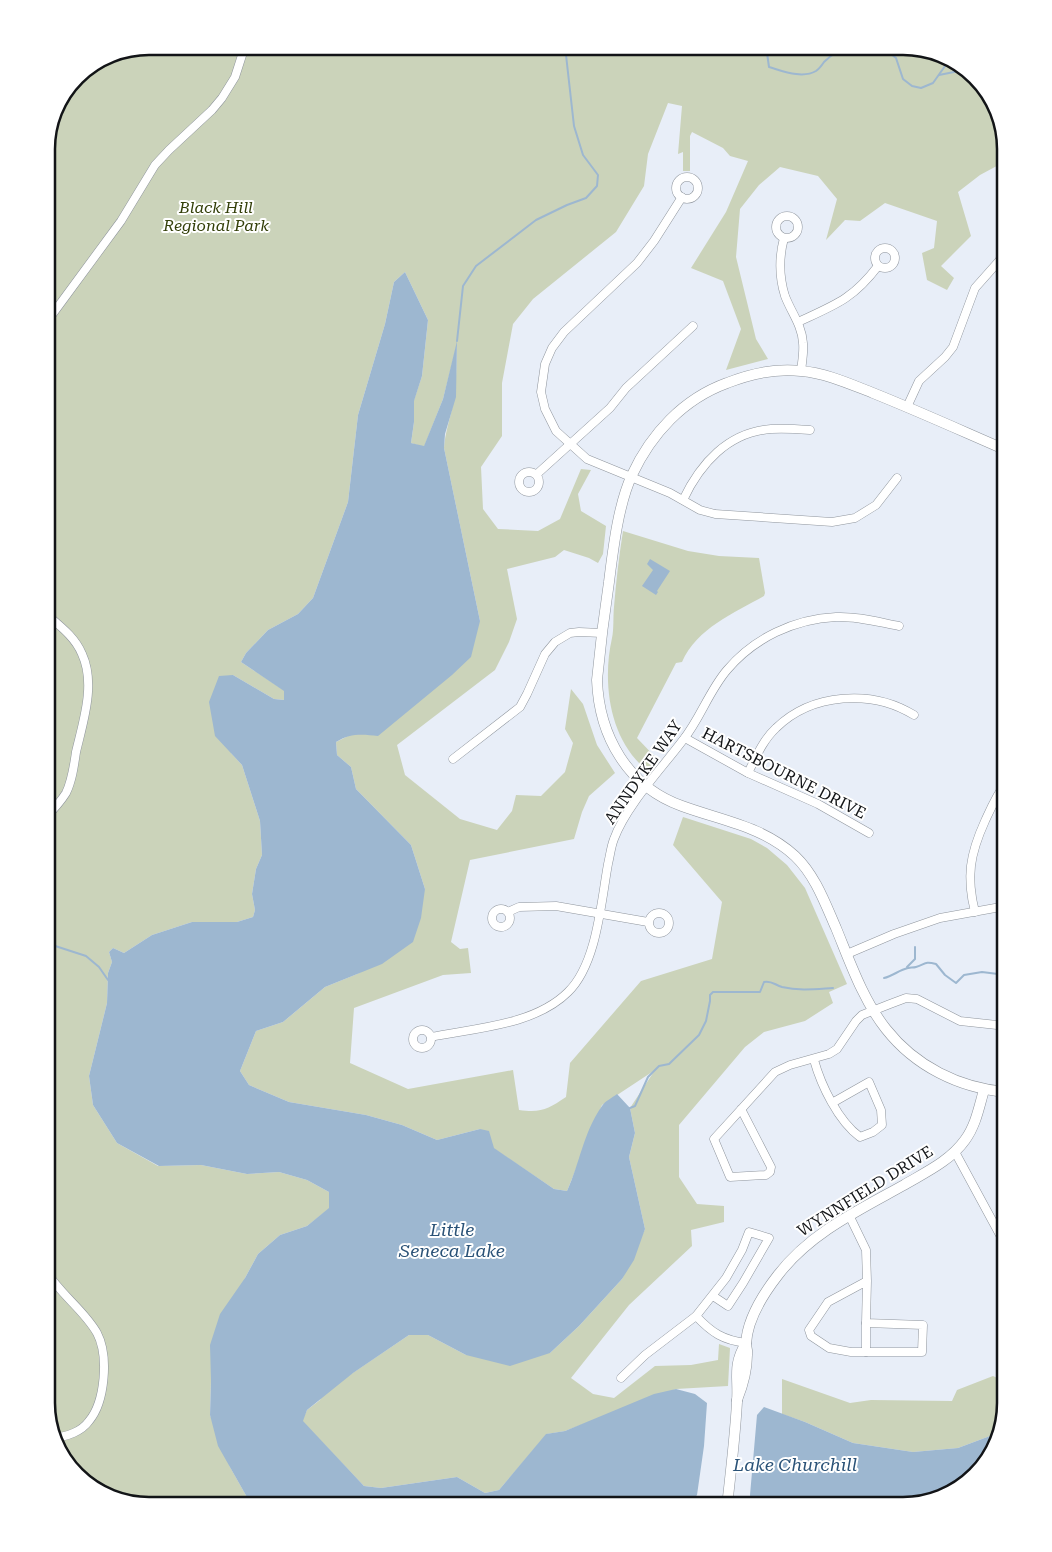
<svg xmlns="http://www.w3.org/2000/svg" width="1052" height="1552" viewBox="0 0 1052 1552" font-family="'Roboto Serif',serif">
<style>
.green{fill:#cbd3ba}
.water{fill:#9db7d0}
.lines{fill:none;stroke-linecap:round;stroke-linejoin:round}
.stream{stroke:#9db7d0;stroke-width:2}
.street-casing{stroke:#8f959d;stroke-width:9}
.secondary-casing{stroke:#8f959d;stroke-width:11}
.street{stroke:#fff;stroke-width:8}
.secondary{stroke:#fff;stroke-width:10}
.labels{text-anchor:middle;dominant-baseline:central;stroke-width:4;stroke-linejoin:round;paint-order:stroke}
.park-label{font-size:16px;font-style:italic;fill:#333f09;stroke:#fff}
.street-label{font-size:16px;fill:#121417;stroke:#fff}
.water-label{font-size:18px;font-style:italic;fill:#2a5277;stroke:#fff}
.rim{fill:none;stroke:#121417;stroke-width:2.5}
</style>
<rect width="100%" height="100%" fill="#e8eef8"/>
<!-- green -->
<g class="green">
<path d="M149 46H909L955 60 992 98 1006 149V161L980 175 958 192 971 236 941 266 954 278 947 290 927 280 922 253 934 248 937 221 885 203 860 221 845 220 826 240 837 199 818 176 780 167 759 185 740 209 736 257 756 339 768 359 726 370 741 329 723 281 691 268 726 212 748 161 730 156 723 148 692 132 690 136V171H683V152L678 154 682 106 668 103 648 154 644 186 616 232 533 299 513 324 502 383V436L481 467 483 509 498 529 538 531 560 519 581 469 591 470 578 494 581 511 606 526 603 554 598 563 589 558 564 550 555 557 507 569 517 619 509 642 495 670 397 745 405 775 460 819 497 830 512 811 516 795 541 796 565 772 573 743 565 729 571 689 583 704 597 745 615 773 589 796 582 812 574 839 470 860 451 942 460 949 468 948 471 973 443 975 354 1008 350 1063 408 1089 513 1070 519 1110C542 1113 548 1109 566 1097L570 1063 641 981 712 959 722 902 673 845 683 817 751 839 767 848 787 865 805 888 847 984 829 992 833 1003 805 1021 764 1032 745 1047 679 1125V1177L697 1204 724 1206V1222L691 1230 692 1246 629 1305 571 1378 593 1394 614 1398 655 1366 691 1365 718 1360 719 1344 730 1348 728 1386 676 1389 565 1431 547 1434 499 1490 485 1493 457 1477 381 1488 364 1486 302 1421 307 1410 320 1400 323 1393 409 1335H428L466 1355 550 1353 579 1326 622 1279 645 1229 629 1157 635 1133 630 1108 655 1070 602 1105 567 1191 554 1189 493 1148 480 1129 437 1140 402 1125 366 1115 289 1102 249 1085 240 1071 256 1031 283 1022 325 987 357 974 382 960 425 889 411 845 356 789 351 767 337 755 336 742 348 736 480 621 444 448C445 434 449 422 452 409 457 388 456 366 457 344L443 399 424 447 411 443 414 422V400L422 376 428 320 405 272 394 282 385 324 358 415 348 502 313 598 298 614 268 630 246 653 241 662 285 691 284 700 274 699 233 675 231 753 242 765 260 821 262 855 256 869 252 894 255 910 253 917 237 922H192L152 935 124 953 113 948 109 952 112 962 108 973 107 1003 89 1076 93 1105 117 1143 158 1166 201 1165 247 1174 279 1172 307 1180 329 1192 330 1208 307 1226 280 1235 258 1254 245 1278 211 1381 210 1415 230 1467 252 1506H143L97 1492 60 1454 46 1403V143L54 110 77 76 110 54Z"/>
<path d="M623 531 688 551 719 556 759 558 765 593 764 596C734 613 697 628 682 662L676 663 637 738 659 761 653 769 648 771C609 741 602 682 612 638 614 630 613 616 614 607 616 582 619 556 623 531Z"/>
<polygon points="993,1376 1006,1382 1006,1403 998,1433 958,1448 913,1452 853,1443 805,1422 782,1414 782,1379 850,1403 871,1400 952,1401 957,1390"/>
</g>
<!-- water -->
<g class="water">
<path d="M405 272 428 320 422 376 414 401V422L411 443 424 446 443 399 457 341 456 397 445 434 444 448 480 621 471 657 452 675 378 736C362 734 350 733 336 742L337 755 351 767 356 789 411 845 425 889 421 918 413 942 382 964 325 987 283 1022 256 1031 240 1071 249 1085 289 1102 366 1115 402 1125 437 1140 480 1129 489 1131 494 1148 554 1189 567 1191C580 1163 583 1133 602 1106 605 1101 612 1098 617 1094L630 1108 635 1133 629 1157 645 1229 634 1260 622 1279 579 1326 550 1353 510 1366 466 1355 428 1335H409L353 1373 307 1410 303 1421 364 1486 381 1488 457 1477 485 1493 499 1490 546 1434 565 1431 654 1394 676 1389 695 1394 707 1403 704 1446 697 1495 688 1506H252L218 1446 210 1415 211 1381 210 1345 220 1314 245 1278 258 1254 280 1235 307 1226 329 1208V1192L307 1180 279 1172 247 1174 201 1165 159 1166 117 1143 93 1105 89 1076 107 1003 108 973 112 962 109 952 113 948 124 953 152 935 192 922H237L253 917 255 910 252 894 256 869 262 855 260 821 242 765 215 736 209 702 219 676 233 675 274 699 284 700V691L241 662 246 653 268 630 298 614 313 598 348 502 358 415 385 324 394 282Z"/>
<polygon points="650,559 670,571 657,591 658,592 656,595 642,586 653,570 647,564"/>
<polygon points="764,1407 805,1422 853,1443 913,1452 958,1448 998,1433 992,1455 954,1492 903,1506 751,1506 750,1495 757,1415"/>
</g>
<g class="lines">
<!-- stream -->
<g class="stream">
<path d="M766 46 769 67C783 71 802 79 816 71 819 69 822 65 824 62 834 52 842 49 855 46"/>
<polyline points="881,46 896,58 903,79 912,86 921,88 933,83 950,59"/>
<polyline points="939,75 964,70"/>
<polyline points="976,82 974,86 976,89 984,90"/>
<polyline points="457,341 463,286 476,266 536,220 567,205 586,198 597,186 598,175 583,155 574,126 565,46"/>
<polyline points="46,943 86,956 99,967 108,980"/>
<polyline points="907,967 915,959 915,947"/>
<path d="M884 978C893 976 899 970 908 968 910 967 913 968 916 967 926 964 924 961 936 964L945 975 956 983 964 975 982 972 1006 975"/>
<path d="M630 1108 635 1106 648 1077 659 1066 669 1064 699 1035 706 1021 710 1001V995L713 992H760L764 982C771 980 775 985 782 987 799 991 816 989 833 988"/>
</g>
<!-- street casing -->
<g class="street-casing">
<g id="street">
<polyline points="233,46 243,51"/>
<circle cx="687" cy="188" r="11"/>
<polyline points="682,197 654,241 637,263 564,332 552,348 545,364 541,392 545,409 556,431 587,459 670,493 700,510 715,514 832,522 855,518 876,505 897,478"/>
<circle cx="787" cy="227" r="11"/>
<path d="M784 238C779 257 779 277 785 296 791 312 802 325 803 343 804 352 802 362 801 371"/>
<circle cx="885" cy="258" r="10"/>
<path d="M798 322C835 305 853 299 878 266"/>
<polyline points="46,323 121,221 155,165 169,150 212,110 222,98 235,77 245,46"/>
<polyline points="907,407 919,381 945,357 953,347 975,288 999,261 1006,249"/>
<circle cx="529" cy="482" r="10"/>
<polyline points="537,474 610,408 626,388 693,326"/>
<path d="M683 500C700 464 728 432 771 429 784 428 797 429 810 430"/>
<polyline points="1006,660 1006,650"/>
<polyline points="685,738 748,773 818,804 869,833"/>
<polyline points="453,759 520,707 527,694 545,654 555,642 570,633 579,632 602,633"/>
<path d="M748 773C756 757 763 740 776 728 812 693 872 689 914 715"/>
<polyline points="1006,785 1003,779 1006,770"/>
<path d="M46 817C53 810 61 801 66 793 72 781 74 766 76 752 83 722 96 684 82 654 75 637 60 626 46 614"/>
<circle cx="501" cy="918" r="9"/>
<polyline points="508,912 519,907 556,906 648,922"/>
<path d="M975 912C966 877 970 854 985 821 991 808 996 796 1005 784"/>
<circle cx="659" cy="923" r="10"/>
<polyline points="847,954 894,934 940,918 1006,906"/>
<circle cx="422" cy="1039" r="9"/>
<path d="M431 1037C476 1028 535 1025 568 992 597 964 601 902 608 864 610 856 611 846 614 839 626 806 662 768 683 740 700 719 709 691 727 670 754 638 794 619 836 617 857 616 878 622 899 626"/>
<path d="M814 1060C821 1085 838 1121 860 1137L873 1132 882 1125 881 1110 869 1082 832 1103"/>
<polyline points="741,1109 771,1167 770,1172 766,1175 730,1177 714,1139 775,1072 790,1065 829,1054 837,1049 856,1021 862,1015 890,1004 906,998 917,999 960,1021 1006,1026"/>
<polyline points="955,1152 1006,1246"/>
<polyline points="849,1215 866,1250 867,1281 828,1302 809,1330 811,1336 829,1348 851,1352 922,1352 923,1325 866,1323 867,1281"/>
<path d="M46 1271C60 1294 84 1310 97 1333 109 1356 105 1402 89 1421 82 1431 67 1437 55 1437"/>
<path d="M696 1316C712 1333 723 1340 746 1343"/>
<polyline points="866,1352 866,1323"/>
<polyline points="621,1378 645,1355 696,1316 726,1278 742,1250 749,1232 769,1238 743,1283 728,1306 713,1296"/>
</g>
</g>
<!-- secondary casing -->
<g class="secondary-casing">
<g id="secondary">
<path d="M1006 1092C959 1088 915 1066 886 1029 863 1000 850 962 836 928 825 903 815 875 795 856 762 826 723 821 682 806 628 787 599 736 597 680 600 648 604 615 609 582 613 550 618 505 632 475 651 434 683 399 727 383 750 374 776 368 801 371 826 373 850 384 873 393 918 411 962 431 1006 450"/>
<path d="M737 1400C743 1385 747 1370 747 1355 748 1351 746 1347 746 1344 747 1320 764 1293 778 1275 810 1233 859 1210 904 1185 926 1172 950 1161 965 1140 976 1125 979 1107 984 1090"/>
<path d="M727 1506C731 1471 735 1437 737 1402 739 1378 732 1366 746 1343"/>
</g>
</g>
<!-- street -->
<use href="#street" class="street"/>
<!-- secondary -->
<use href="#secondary" class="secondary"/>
</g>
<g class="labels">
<!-- park labels -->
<g class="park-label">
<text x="216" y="207">Black Hill<tspan x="216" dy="18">Regional Park</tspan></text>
</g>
<!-- street labels -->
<g class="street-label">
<text transform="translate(643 772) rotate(-55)">ANNDYKE WAY</text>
<text transform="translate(784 773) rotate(27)">HARTSBOURNE DRIVE</text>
<text transform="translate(865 1191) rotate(-32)">WYNNFIELD DRIVE</text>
</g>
<!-- water labels -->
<g class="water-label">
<text x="452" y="1229">Little<tspan x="452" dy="21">Seneca Lake</tspan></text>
<text x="795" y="1464">Lake Churchill</text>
</g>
</g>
<!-- crop -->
<path d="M0 0H1052V1552H0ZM149 55H903A94 94 0 0 1 997 149V1403A94 94 0 0 1 903 1497H149A94 94 0 0 1 55 1403V149A94 94 0 0 1 149 55Z" fill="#fff" fill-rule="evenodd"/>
<path class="rim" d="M149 55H903A94 94 0 0 1 997 149V1403A94 94 0 0 1 903 1497H149A94 94 0 0 1 55 1403V149A94 94 0 0 1 149 55Z"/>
</svg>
